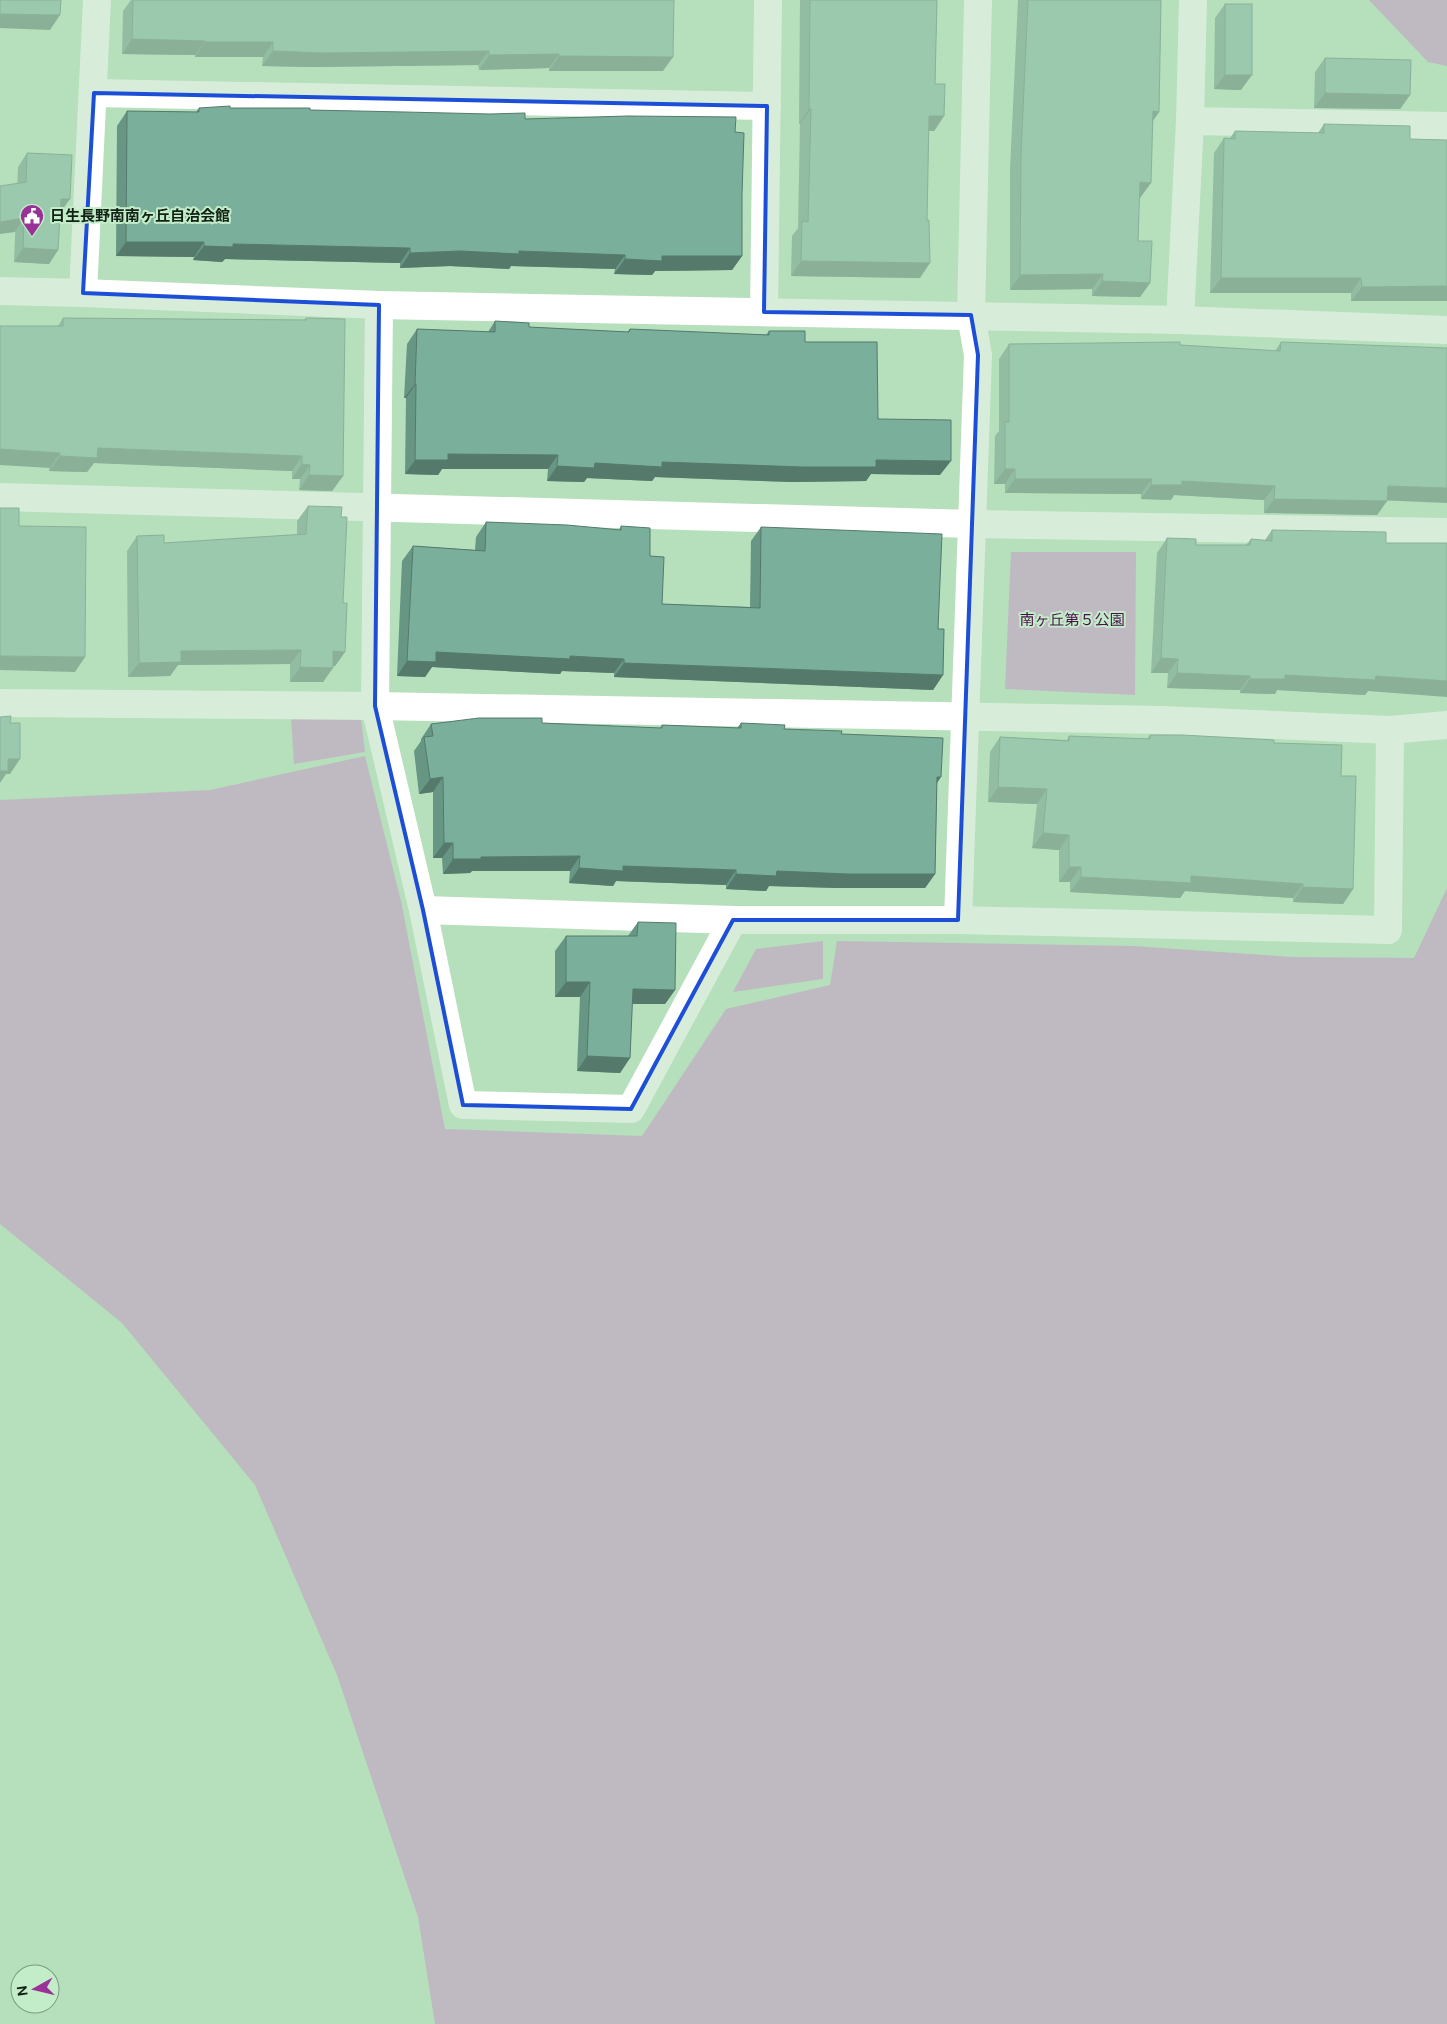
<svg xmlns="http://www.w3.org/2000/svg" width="1447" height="2024" viewBox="0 0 1447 2024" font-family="'DM Sans','Noto Sans JP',sans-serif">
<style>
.green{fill:#cb8ec7}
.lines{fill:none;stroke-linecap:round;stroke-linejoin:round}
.minor{stroke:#fff;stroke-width:28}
.wall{fill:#689685}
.shaded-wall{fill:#557a6c}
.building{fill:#79af9b;stroke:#557a6c}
.marked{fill:none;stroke:#1d4ed8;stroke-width:4;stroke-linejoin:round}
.labels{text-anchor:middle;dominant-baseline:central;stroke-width:4;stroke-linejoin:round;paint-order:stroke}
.poi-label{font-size:15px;font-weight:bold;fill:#122115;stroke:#c3edc9;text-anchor:start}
.park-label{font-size:15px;fill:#4b0e4a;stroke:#c3edc9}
</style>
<rect width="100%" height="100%" fill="#b6dfbc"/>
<!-- green -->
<g class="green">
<polygon points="1369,0 1447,0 1447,66 1428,62"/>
<polygon points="1011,552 1136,552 1135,695 1005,689"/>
<polygon points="291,718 361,718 365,752 294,764"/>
<polygon points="365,756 401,901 445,1129 642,1136 726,1009 830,985 837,941 1133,946 1293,957 1414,958 1447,888 1447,2024 435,2024 418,1917 337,1675 255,1485 122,1323 0,1224 0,800 210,790"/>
<polygon points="823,941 823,979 733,992 756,949"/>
</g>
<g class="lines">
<!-- minor -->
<g class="minor">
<polyline points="1193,0 1190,121 1447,126"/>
<polyline points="94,93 767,106"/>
<polyline points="0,291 83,293 379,305 1180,320 1447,330"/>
<polyline points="83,293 97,0"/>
<polyline points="379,305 375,706 423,910 463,1105 631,1109 733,920"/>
<polyline points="764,312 768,0"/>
<polyline points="1180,320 1190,121"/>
<polyline points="0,497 974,524 1447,532"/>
<polyline points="0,703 375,706 1163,720 1390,730 1447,725"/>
<polyline points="423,910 733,920 958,920 1388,930 1390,730"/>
<polyline points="958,920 978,355 971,315 978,0"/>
</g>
</g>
<!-- wall -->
<g class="wall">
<polygon points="131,0 674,0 663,71 549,71 549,68 479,70 478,65 312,67 262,66 263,57 195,57 195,55 122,54 123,11"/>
<polygon points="800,0 937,0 935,84 944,116 934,131 928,131 920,278 791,276 792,236 798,228 800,124 799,124"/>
<polygon points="1018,0 1161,0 1159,112 1153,121 1140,198 1139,198 1138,241 1150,283 1140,297 1092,296 1092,289 1010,290 1010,169"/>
<polygon points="1225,4 1241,90 1214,89 1215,18"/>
<polygon points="1325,58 1410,95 1400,109 1314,108 1315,72"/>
<polygon points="199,108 230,108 310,110 525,119 735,132 742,194 742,256 732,270 655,271 652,275 614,274 615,269 511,266 509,269 450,266 400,268 400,263 225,259 222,262 193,260 194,257 116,256 117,126 127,111 196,112"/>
<polygon points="1324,124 1410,139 1447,301 1351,301 1351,293 1210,293 1214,153 1224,138 1230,138 1235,131 1318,133"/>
<polygon points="27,153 60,213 58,250 49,264 14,262 18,167"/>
<polygon points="63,318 304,320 306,318 343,476 332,491 299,490 300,479 292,479 292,471 94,463 87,472 49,471 58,326"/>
<polygon points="495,321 529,327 627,332 630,329 766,335 769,331 805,342 878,419 940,475 871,474 866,481 793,482 655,477 652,481 587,478 584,482 547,481 548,469 442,469 438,475 405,474 406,398 404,398 407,344 417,329 488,332"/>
<polygon points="1281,342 1387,501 1377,515 1264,513 1264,500 1174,495 1171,500 1141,499 1141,494 1005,493 1005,484 994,484 995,436 999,431 999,359 1009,344 1180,345 1275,351"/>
<polygon points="308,506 343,603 345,652 335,666 333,666 323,682 290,682 290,664 178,665 170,676 128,677 127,551 137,536 164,543 297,535 297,521"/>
<polygon points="486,522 619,530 621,526 650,556 662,604 750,607 751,541 761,527 938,629 943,675 933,690 614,677 614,673 562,671 560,674 432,667 425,677 397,676 402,561 413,546 475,550 476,537"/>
<polygon points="1272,530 1368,691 1365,695 1277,690 1275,694 1240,693 1240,690 1167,688 1168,673 1151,673 1157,553 1167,538 1196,545 1246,545 1251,539 1265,540"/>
<polygon points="542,723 660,728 662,725 737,728 741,723 784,729 841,734 937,784 935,874 925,888 838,888 769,886 766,891 726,889 726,885 616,881 613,886 569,883 570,871 472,871 470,873 443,874 442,858 433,858 433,792 419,794 414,751 421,741 421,739 431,724"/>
<polygon points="1150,735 1274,743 1341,776 1353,889 1343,904 1293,902 1293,898 1185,891 1180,898 1070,892 1070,882 1059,882 1059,850 1032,848 1037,804 988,802 990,752 1000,737 1067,740 1069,736 1147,739"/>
<polygon points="638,922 675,990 665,1004 632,1004 630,1058 620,1073 577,1071 580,997 555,997 555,951 566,936 628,936"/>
</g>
<!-- shaded-wall -->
<g class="shaded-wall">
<polygon points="0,14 60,15 50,30 0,28"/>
<polygon points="132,39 205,41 195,55 122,54"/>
<polygon points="205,42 273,42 263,57 195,57"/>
<polygon points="273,51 489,51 478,65 312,67 262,66"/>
<polygon points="559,54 549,68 479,70 489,55"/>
<polygon points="559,56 673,57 663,71 549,71"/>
<polygon points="1225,75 1252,75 1241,90 1214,89"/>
<polygon points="1325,93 1410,95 1400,109 1314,108"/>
<polygon points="809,109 811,109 800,124 799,124"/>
<polygon points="1153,111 1159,112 1149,126"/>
<polygon points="929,116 944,116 934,131 918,130"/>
<polygon points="1140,182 1151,183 1140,198 1129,197"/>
<polygon points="61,199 70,199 60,213"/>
<polygon points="24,218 15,232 0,234 0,222"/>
<polygon points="126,242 204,242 194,257 116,256"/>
<polygon points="233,244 410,248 400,263 225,259 222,262 193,260 204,246"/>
<polygon points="23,248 58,250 49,264 14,262"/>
<polygon points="460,251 519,251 625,255 615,269 511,266 509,269 450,266 400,268 410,253"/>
<polygon points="662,256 742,256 732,270 655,271 652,275 614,274 625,259"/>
<polygon points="801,261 930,263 920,278 791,276"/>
<polygon points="1103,274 1092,289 1010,290 1020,275"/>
<polygon points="1221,278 1361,278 1351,293 1210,293"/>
<polygon points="1102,281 1150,283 1140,297 1092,296"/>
<polygon points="1447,286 1447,301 1351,301 1362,287"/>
<polygon points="415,384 416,384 406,398 404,398"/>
<polygon points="98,448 302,456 292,471 94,463 87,472 49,471 60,456"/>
<polygon points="0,449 60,453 50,468 0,465"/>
<polygon points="448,454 558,455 548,469 442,469 438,475 405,474 415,460"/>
<polygon points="876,460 951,461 940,475 871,474 866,481 793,482 655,477 652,481 587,478 584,482 547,481 557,466 595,463"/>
<polygon points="302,464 310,465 300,479 292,479"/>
<polygon points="1005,469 1015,469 1005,484 994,484"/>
<polygon points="309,475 343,476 332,491 299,490"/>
<polygon points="1015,479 1152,479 1141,494 1005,493"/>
<polygon points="1182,481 1275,486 1264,500 1174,495 1171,500 1141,499 1151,485"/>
<polygon points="1388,486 1447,488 1447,503 1377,500"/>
<polygon points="1274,499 1387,501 1377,515 1264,513"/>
<polygon points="301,650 290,664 178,665 170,676 128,677 139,663 181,651"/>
<polygon points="333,651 345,652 335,666 323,666"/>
<polygon points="436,652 570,656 624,659 614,673 562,671 560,674 432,667 425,677 397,676 407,661"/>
<polygon points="0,656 85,657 75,672 0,670"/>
<polygon points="1161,658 1178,659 1168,673 1151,673"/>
<polygon points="624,663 943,675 933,690 614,677"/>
<polygon points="300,667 333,668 323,682 290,682"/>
<polygon points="1177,673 1250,676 1240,690 1167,688"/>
<polygon points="1285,675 1376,676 1447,681 1447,697 1368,691 1365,695 1277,690 1275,694 1240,693 1250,679"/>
<polygon points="8,759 20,759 10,774 6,774 0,783 0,771"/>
<polygon points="443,777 433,792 419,794 430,779"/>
<polygon points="937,777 941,777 931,792"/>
<polygon points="998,787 1047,789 1037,804 988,802"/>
<polygon points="1043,833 1069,835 1059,850 1032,848"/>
<polygon points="444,843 453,843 442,858 433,858"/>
<polygon points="580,856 570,871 472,871 470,873 443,874 453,859 481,857"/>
<polygon points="623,866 736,870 726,885 616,881 613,886 569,883 579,868"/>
<polygon points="1069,867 1081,867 1070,882 1059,882"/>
<polygon points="777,871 935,874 925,888 838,888 769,886 766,891 726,889 736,874"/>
<polygon points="1191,876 1303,884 1293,898 1185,891 1180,898 1070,892 1081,877"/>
<polygon points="1303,887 1353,889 1343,904 1293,902"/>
<polygon points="566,982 590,982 580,997 555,997"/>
<polygon points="633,989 675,990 665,1004 622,1004"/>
<polygon points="587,1056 630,1058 620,1073 577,1071"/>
</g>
<!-- building -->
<g class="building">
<polygon points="0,0 61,0 60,15 0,14"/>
<polygon points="133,0 674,0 673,57 559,56 559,54 489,55 489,51 322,53 273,51 273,42 205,42 205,41 132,39"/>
<polygon points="810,0 937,0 935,84 945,84 944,116 929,116 927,221 929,220 930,263 801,261 802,221 808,222 811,109 809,109"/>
<polygon points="1028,0 1161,0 1159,112 1153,111 1151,183 1140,182 1138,241 1152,241 1150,283 1102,281 1103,274 1020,275 1021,154"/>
<rect x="1225" y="4" width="27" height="71"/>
<polygon points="1325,58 1411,60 1410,95 1325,93"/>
<polygon points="230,106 230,108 310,108 310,110 405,112 490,114 525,113 525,119 628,116 736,117 735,132 744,133 742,194 742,256 662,256 662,261 625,259 625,255 519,251 519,254 460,251 410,253 410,248 233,244 233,247 204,246 204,242 126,242 127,111 199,112 199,108"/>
<polygon points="1324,124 1410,126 1410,139 1447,140 1447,286 1362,287 1361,278 1221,278 1224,138 1235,139 1235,131 1324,133"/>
<polygon points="27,153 72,155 70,199 61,199 58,250 23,248 24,218 0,222 0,186 26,182"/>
<polygon points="63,318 306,320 306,318 345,319 343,476 309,475 310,465 302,464 302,456 98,448 97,458 60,456 60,453 0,449 0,326 63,326"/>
<polygon points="495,321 529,323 529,327 629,332 630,329 769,335 769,331 805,331 805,342 877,342 878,419 951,420 951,461 876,460 876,467 803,467 662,462 662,467 595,463 594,468 557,466 558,455 448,454 448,460 415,460 416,384 415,384 417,329 495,332"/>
<polygon points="1180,342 1180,345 1280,351 1281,342 1420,347 1447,348 1447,488 1388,486 1387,501 1274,499 1275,486 1182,481 1182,485 1151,485 1152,479 1015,479 1015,469 1005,469 1005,422 1009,422 1009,344"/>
<polygon points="308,506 342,507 341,517 347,517 343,603 347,603 345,652 333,651 333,668 300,667 301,650 181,651 181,662 139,663 137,536 164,535 164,543 306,534"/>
<polygon points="0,508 19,508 19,526 86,527 85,657 0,656"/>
<polygon points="486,522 567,525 621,530 621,526 650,528 650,556 664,557 662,604 760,608 761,527 942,534 938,629 944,629 943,675 624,663 624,659 570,656 570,659 436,652 436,662 407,661 413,546 485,551"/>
<polygon points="1272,530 1386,532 1386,543 1447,543 1447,681 1376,676 1375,680 1285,675 1285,679 1250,679 1250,676 1177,673 1178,659 1161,658 1167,538 1196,539 1196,545 1250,545 1251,539 1272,541"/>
<polygon points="11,716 10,723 20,723 20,759 8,759 8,771 0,771 0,717"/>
<polygon points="479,718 542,718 542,723 662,728 662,725 741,728 741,723 785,725 784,729 842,731 841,734 943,738 941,777 937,777 935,874 848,874 777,871 776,876 736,874 736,870 623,866 623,871 579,868 580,856 481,857 481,859 453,859 453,843 444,843 443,777 430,779 424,737 433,736 431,724"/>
<polygon points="1150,735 1182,735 1274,740 1274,743 1342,745 1341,776 1356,776 1353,889 1303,887 1303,884 1191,876 1191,883 1081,877 1081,867 1069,867 1069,835 1043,833 1047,789 998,787 1000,737 1069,741 1069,736 1150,739"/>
<polygon points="638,922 676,923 675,990 633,989 630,1058 587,1056 590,982 566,982 566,936 637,936"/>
</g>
<!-- marked area -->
<path d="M0 0H1447V2024H0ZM94 93 767 106 764 312 971 315 978 355 958 920H733L631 1109 463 1105 423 910 375 706 379 305 83 293Z" fill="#b6dfbc" fill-opacity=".55" fill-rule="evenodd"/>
<path class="marked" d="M94 93 767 106 764 312 971 315 978 355 958 920H733L631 1109 463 1105 423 910 375 706 379 305 83 293Z"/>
<!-- icons -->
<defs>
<g id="civic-pin" transform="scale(1.25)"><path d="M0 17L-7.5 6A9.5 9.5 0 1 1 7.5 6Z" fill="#993297" stroke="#c3edc9"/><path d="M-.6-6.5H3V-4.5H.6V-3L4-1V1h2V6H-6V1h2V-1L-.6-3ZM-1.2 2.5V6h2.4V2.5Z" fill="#fff"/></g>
</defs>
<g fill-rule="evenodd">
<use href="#civic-pin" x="32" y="216"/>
</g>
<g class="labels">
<!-- poi labels -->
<g class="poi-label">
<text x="50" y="216">日生長野南南ヶ丘自治会館</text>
</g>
<!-- park labels -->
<g class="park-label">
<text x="1072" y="620">南ヶ丘第５公園</text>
</g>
</g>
<!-- north arrow -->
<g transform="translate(35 1989) rotate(262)"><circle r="24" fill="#c3edc9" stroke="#7c9b81"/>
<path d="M0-4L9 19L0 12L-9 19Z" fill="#993297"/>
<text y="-8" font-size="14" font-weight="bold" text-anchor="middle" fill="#122115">N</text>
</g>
</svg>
